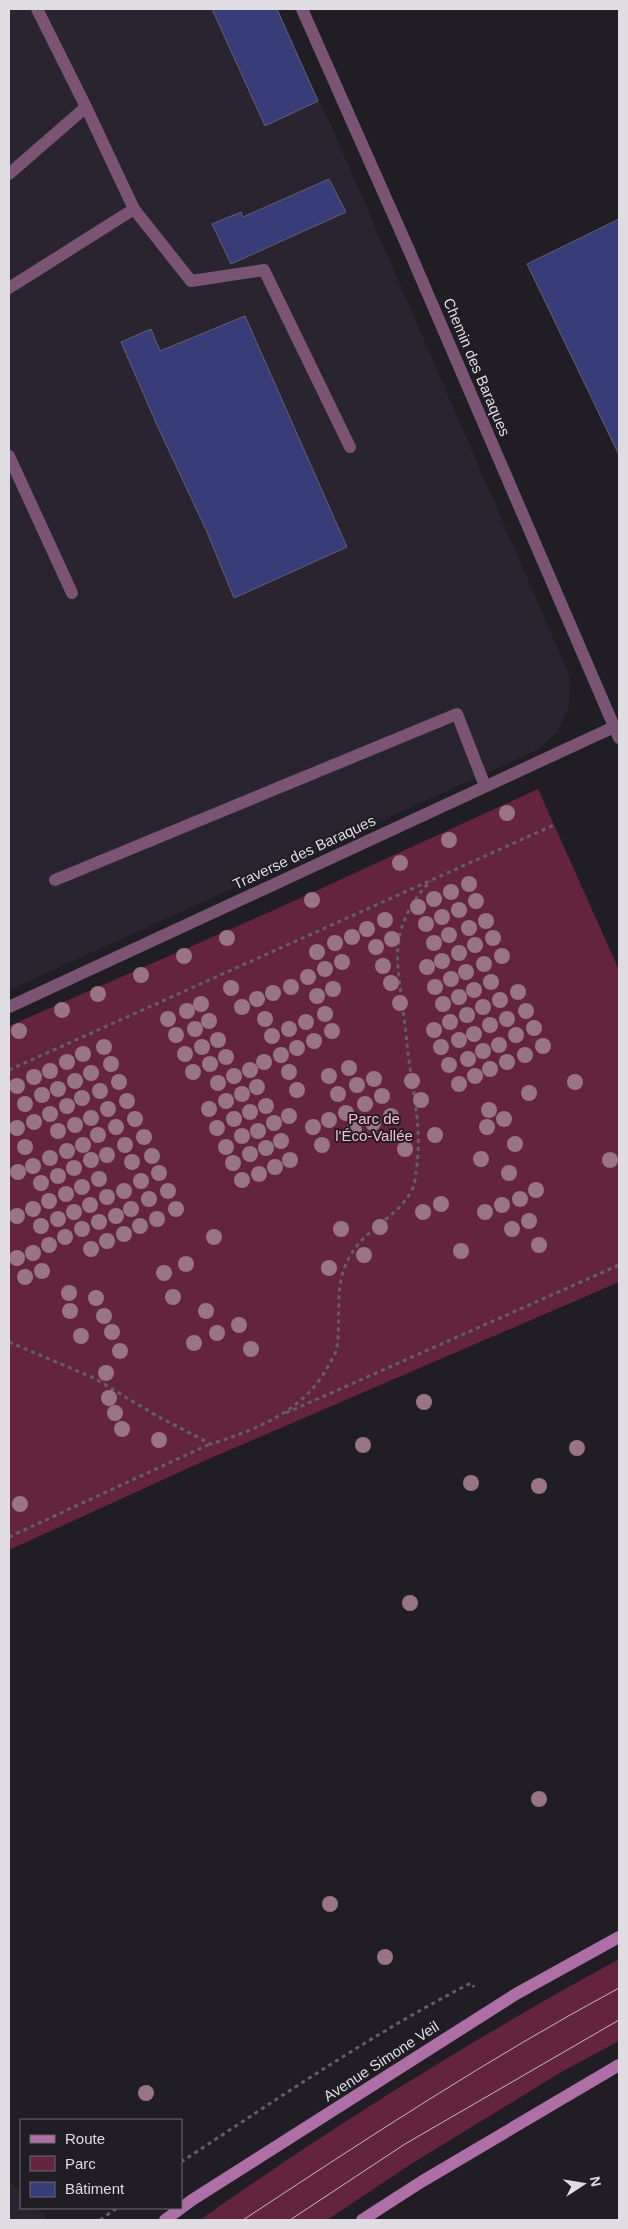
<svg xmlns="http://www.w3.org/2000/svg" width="628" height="2229" viewBox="0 0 628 2229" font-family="Helvetica,sans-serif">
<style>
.built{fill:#29242f}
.green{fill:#65243e}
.building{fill:#383c78;stroke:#61626a}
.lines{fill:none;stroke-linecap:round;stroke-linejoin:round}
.path{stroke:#626066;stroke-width:3;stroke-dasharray:4 4;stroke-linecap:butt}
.lane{stroke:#7a5375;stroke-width:12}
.street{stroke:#7a5375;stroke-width:12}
.secondary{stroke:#ae6fa7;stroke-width:12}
.tram{stroke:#bcbabf;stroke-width:1}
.tree{fill:#997583}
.labels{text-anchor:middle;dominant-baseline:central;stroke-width:4;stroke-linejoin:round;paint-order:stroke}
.street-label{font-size:15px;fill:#dfdde2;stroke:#201e24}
.park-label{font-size:15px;fill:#fcbcd1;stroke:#201e24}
</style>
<rect width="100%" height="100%" fill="#201e24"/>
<!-- built -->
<g class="built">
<polygon points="9,9 276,9 334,132 570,677 569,706 557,732 537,750 9,990"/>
<polygon points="9,2181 21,2193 21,2208 36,2208 46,2218 43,2220 9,2220"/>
</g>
<!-- green -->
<g class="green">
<polygon points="538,789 619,970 619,1282 204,1461 9,1550 9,1026 281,907"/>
<path d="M619 1959V2041L563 2071 411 2164 327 2220H200C334 2125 475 2038 619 1959Z"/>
</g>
<!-- building -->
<g class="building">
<polygon points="212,9 277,9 318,101 265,126"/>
<polygon points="329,179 346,212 231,264 212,224 241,212 243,217"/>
<polygon points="619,219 619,455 527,264"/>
<polygon points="245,316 347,547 234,598 207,532 157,425 121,342 151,329 160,351"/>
</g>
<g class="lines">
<!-- path -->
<g class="path">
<polyline points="9,1070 554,825"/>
<path d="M9 1342 94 1378 157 1416 211 1444C255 1430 304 1411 327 1368 331 1361 336 1354 337 1347 341 1321 335 1294 344 1269 359 1228 395 1222 412 1190 415 1185 415 1177 416 1172 422 1133 415 1104 410 1067 407 1048 406 1029 403 1011 401 990 396 968 398 947 400 922 413 898 431 881"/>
<polyline points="286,1413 619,1265"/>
<polyline points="9,1537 210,1444"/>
<path d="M181 2162C276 2100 370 2035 471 1983L474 1987"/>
<polyline points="100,2220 117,2208"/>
</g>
<!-- lane -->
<g class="lane">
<polyline points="9,174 86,107 37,9"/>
<polyline points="134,209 191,281 264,270 350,447"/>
<polyline points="9,288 134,209 86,107"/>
<polyline points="9,456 72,593"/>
<polyline points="55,880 457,714 485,786"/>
<polyline points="9,1007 614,727"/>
</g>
<!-- street -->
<polyline class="street" points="302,9 408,248 619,738"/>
<!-- secondary -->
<g class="secondary">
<polyline points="165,2220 192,2200 516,1994 619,1937"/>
<polyline points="362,2220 421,2182 619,2065"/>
</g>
<!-- tram -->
<g class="tram">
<path d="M243 2220C366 2139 489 2058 619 1988"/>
<polyline points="290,2220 405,2144 619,2020"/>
</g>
</g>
<!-- trees -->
<g class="tree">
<circle cx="507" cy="813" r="8"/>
<circle cx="449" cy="840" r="8"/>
<circle cx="400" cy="863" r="8"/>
<circle cx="469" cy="884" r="8"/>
<circle cx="451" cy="892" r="8"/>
<circle cx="434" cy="899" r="8"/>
<circle cx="312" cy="900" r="8"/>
<circle cx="476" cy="901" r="8"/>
<circle cx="418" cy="907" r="8"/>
<circle cx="459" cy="910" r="8"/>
<circle cx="442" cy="917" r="8"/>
<circle cx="385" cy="920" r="8"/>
<circle cx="486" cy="921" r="8"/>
<circle cx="426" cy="924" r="8"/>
<circle cx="469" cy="928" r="8"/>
<circle cx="367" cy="929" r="8"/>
<circle cx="449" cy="935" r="8"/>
<circle cx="352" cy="937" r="8"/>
<circle cx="227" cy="938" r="8"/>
<circle cx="493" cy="938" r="8"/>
<circle cx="392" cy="939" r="8"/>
<circle cx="335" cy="943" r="8"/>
<circle cx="434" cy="943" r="8"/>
<circle cx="475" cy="945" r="8"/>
<circle cx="376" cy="947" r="8"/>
<circle cx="317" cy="952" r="8"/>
<circle cx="459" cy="953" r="8"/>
<circle cx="184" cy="956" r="8"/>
<circle cx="502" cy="956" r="8"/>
<circle cx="442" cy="961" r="8"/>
<circle cx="342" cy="962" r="8"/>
<circle cx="484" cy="964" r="8"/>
<circle cx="383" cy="966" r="8"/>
<circle cx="427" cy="967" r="8"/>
<circle cx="325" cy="969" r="8"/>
<circle cx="466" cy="972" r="8"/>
<circle cx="141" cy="975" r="8"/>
<circle cx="308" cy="977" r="8"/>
<circle cx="451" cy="979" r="8"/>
<circle cx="491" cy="982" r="8"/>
<circle cx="391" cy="983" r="8"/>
<circle cx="291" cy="987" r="8"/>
<circle cx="435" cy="987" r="8"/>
<circle cx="231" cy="988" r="8"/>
<circle cx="333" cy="989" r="8"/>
<circle cx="474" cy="990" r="8"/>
<circle cx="518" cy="992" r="8"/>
<circle cx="273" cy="993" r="8"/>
<circle cx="98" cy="994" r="8"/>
<circle cx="317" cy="996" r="8"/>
<circle cx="459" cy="997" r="8"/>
<circle cx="257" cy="999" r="8"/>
<circle cx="500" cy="1000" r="8"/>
<circle cx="400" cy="1003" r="8"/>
<circle cx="201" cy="1004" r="8"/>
<circle cx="443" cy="1004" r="8"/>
<circle cx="242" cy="1007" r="8"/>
<circle cx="483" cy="1007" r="8"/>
<circle cx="62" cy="1010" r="8"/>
<circle cx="187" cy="1011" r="8"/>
<circle cx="526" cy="1011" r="8"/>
<circle cx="325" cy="1014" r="8"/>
<circle cx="467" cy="1015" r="8"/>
<circle cx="168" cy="1019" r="8"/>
<circle cx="265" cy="1019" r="8"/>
<circle cx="507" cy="1019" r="8"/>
<circle cx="209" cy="1021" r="8"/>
<circle cx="306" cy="1022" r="8"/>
<circle cx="450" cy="1022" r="8"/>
<circle cx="490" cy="1025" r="8"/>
<circle cx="534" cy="1028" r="8"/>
<circle cx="195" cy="1029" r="8"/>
<circle cx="289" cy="1029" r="8"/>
<circle cx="434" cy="1030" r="8"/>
<circle cx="19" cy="1031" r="8"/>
<circle cx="332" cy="1031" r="8"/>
<circle cx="474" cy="1034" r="8"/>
<circle cx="176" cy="1035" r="8"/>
<circle cx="516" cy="1035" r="8"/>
<circle cx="272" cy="1036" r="8"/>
<circle cx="218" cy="1040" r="8"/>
<circle cx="459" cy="1040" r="8"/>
<circle cx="314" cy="1041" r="8"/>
<circle cx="499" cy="1045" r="8"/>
<circle cx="543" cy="1046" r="8"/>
<circle cx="104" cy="1047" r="8"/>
<circle cx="202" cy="1047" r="8"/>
<circle cx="441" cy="1047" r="8"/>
<circle cx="297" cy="1048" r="8"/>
<circle cx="483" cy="1051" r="8"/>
<circle cx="83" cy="1054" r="8"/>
<circle cx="185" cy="1054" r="8"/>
<circle cx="281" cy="1055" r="8"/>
<circle cx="525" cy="1055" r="8"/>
<circle cx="226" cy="1057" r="8"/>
<circle cx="468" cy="1059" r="8"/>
<circle cx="67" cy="1062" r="8"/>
<circle cx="264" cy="1062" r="8"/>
<circle cx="507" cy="1062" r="8"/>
<circle cx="111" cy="1064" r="8"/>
<circle cx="210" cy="1064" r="8"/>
<circle cx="449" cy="1065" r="8"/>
<circle cx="349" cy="1068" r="8"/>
<circle cx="490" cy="1069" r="8"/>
<circle cx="250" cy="1070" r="8"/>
<circle cx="50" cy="1071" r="8"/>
<circle cx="193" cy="1072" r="8"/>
<circle cx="289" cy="1072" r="8"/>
<circle cx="91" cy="1073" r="8"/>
<circle cx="234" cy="1076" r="8"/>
<circle cx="329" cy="1076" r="8"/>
<circle cx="475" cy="1076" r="8"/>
<circle cx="34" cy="1077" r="8"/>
<circle cx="374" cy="1079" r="8"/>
<circle cx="75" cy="1081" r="8"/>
<circle cx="412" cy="1081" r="8"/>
<circle cx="119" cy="1082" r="8"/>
<circle cx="575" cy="1082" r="8"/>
<circle cx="218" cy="1083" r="8"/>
<circle cx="459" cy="1084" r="8"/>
<circle cx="357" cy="1085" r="8"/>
<circle cx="17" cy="1086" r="8"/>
<circle cx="257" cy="1087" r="8"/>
<circle cx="58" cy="1089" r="8"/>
<circle cx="297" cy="1090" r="8"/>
<circle cx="100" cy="1091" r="8"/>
<circle cx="529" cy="1093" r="8"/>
<circle cx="242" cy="1094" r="8"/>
<circle cx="338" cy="1094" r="8"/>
<circle cx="42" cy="1095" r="8"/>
<circle cx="382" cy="1096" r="8"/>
<circle cx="82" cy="1098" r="8"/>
<circle cx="421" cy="1100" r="8"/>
<circle cx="127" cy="1101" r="8"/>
<circle cx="226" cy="1101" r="8"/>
<circle cx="25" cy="1104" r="8"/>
<circle cx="365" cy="1104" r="8"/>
<circle cx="67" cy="1106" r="8"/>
<circle cx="266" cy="1106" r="8"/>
<circle cx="108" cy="1109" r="8"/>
<circle cx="209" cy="1109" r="8"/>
<circle cx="489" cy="1110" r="8"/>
<circle cx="250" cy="1112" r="8"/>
<circle cx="346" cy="1113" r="8"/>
<circle cx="50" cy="1114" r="8"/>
<circle cx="289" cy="1116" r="8"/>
<circle cx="391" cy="1116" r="8"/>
<circle cx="91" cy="1118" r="8"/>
<circle cx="135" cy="1119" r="8"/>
<circle cx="234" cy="1119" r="8"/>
<circle cx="504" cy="1119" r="8"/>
<circle cx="329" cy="1120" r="8"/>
<circle cx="34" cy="1122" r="8"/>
<circle cx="274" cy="1123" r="8"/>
<circle cx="373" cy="1123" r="8"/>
<circle cx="75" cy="1125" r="8"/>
<circle cx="116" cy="1127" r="8"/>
<circle cx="313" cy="1127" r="8"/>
<circle cx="487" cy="1127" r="8"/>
<circle cx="17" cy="1128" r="8"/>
<circle cx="217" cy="1128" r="8"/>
<circle cx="354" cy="1130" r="8"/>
<circle cx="58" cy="1131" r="8"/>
<circle cx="258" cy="1131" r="8"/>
<circle cx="98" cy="1135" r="8"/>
<circle cx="435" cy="1135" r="8"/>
<circle cx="242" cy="1136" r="8"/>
<circle cx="144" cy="1137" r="8"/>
<circle cx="281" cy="1141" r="8"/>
<circle cx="515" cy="1144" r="8"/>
<circle cx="83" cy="1145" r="8"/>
<circle cx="125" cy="1145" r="8"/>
<circle cx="322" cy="1145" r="8"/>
<circle cx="25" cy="1147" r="8"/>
<circle cx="226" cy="1147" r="8"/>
<circle cx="266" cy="1148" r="8"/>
<circle cx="405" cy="1149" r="8"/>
<circle cx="67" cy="1151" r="8"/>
<circle cx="250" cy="1154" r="8"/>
<circle cx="107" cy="1155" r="8"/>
<circle cx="152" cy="1156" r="8"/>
<circle cx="50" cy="1158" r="8"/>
<circle cx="481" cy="1159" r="8"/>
<circle cx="91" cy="1160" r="8"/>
<circle cx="290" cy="1160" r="8"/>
<circle cx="610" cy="1160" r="8"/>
<circle cx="132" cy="1162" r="8"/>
<circle cx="233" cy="1163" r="8"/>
<circle cx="33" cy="1166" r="8"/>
<circle cx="275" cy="1167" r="8"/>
<circle cx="74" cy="1168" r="8"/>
<circle cx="18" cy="1172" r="8"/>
<circle cx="159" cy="1173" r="8"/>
<circle cx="509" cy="1173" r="8"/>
<circle cx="259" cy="1174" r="8"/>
<circle cx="58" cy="1176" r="8"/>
<circle cx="99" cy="1179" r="8"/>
<circle cx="242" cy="1180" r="8"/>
<circle cx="141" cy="1181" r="8"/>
<circle cx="41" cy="1183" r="8"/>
<circle cx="82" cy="1187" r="8"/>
<circle cx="536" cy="1190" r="8"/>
<circle cx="124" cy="1191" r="8"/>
<circle cx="168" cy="1191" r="8"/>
<circle cx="66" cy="1194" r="8"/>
<circle cx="107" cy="1197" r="8"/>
<circle cx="149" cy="1199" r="8"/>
<circle cx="520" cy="1199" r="8"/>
<circle cx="49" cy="1201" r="8"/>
<circle cx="441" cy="1204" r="8"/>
<circle cx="90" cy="1205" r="8"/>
<circle cx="502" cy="1205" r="8"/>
<circle cx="33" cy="1209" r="8"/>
<circle cx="131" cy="1209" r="8"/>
<circle cx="176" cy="1209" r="8"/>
<circle cx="74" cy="1212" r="8"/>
<circle cx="423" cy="1212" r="8"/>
<circle cx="485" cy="1212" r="8"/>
<circle cx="17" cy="1216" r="8"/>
<circle cx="116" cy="1216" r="8"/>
<circle cx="58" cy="1219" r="8"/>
<circle cx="157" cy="1219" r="8"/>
<circle cx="529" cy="1221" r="8"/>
<circle cx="99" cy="1222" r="8"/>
<circle cx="41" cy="1226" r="8"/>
<circle cx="140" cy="1226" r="8"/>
<circle cx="380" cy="1227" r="8"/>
<circle cx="82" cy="1229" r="8"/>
<circle cx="341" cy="1229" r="8"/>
<circle cx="512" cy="1229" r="8"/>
<circle cx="124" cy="1234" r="8"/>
<circle cx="65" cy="1237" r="8"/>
<circle cx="214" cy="1237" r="8"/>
<circle cx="107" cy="1241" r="8"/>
<circle cx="49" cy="1245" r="8"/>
<circle cx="539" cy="1245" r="8"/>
<circle cx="91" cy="1249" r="8"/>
<circle cx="461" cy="1251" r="8"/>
<circle cx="33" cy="1253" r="8"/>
<circle cx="364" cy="1255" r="8"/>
<circle cx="17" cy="1258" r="8"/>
<circle cx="186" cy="1264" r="8"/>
<circle cx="329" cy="1268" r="8"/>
<circle cx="42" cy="1271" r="8"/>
<circle cx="164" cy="1273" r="8"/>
<circle cx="25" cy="1277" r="8"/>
<circle cx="69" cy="1293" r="8"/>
<circle cx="173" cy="1297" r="8"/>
<circle cx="96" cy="1298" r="8"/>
<circle cx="70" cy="1311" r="8"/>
<circle cx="206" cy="1311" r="8"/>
<circle cx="104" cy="1316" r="8"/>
<circle cx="239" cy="1325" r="8"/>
<circle cx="112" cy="1332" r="8"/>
<circle cx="217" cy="1333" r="8"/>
<circle cx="81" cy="1336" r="8"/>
<circle cx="194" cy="1343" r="8"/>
<circle cx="251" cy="1349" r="8"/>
<circle cx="120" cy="1351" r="8"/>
<circle cx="106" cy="1373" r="8"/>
<circle cx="109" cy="1398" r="8"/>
<circle cx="424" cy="1402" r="8"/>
<circle cx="115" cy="1413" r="8"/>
<circle cx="122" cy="1429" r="8"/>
<circle cx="159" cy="1440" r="8"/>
<circle cx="363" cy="1445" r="8"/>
<circle cx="577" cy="1448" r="8"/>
<circle cx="471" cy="1483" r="8"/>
<circle cx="539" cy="1486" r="8"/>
<circle cx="20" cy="1504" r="8"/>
<circle cx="410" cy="1603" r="8"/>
<circle cx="539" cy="1799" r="8"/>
<circle cx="330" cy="1904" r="8"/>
<circle cx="385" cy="1957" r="8"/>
<circle cx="146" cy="2093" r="8"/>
</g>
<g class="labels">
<!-- street labels -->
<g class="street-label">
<text transform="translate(477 367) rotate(67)">Chemin des Baraques</text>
<text transform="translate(304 852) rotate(-25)">Traverse des Baraques</text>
<text transform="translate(381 2061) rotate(-33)">Avenue Simone Veil</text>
</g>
<!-- park labels -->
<g class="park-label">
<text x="374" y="1118">Parc de<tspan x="374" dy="17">l'Éco-Vallée</tspan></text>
</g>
</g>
<!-- border -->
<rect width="628" height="2229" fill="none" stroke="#dfdde2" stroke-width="20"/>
<!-- legend -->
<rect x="20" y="2119" width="162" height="90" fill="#201e24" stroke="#6c6a70"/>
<rect x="30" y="2135" width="25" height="8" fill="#ae6fa7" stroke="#6c6a70"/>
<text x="65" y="2144" font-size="15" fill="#dfdde2">Route</text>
<rect x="30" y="2156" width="25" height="15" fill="#65243e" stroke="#6c6a70"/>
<text x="65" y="2169" font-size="15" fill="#dfdde2">Parc</text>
<rect x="30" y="2182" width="25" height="15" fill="#383c78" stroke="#6c6a70"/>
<text x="65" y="2194" font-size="15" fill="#dfdde2">Bâtiment</text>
<!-- north arrow -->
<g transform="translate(583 2184) rotate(78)" stroke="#201e24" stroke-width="4" paint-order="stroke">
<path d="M0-4L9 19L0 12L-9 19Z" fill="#dfdde2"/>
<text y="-8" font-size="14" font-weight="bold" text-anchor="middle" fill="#dfdde2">N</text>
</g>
</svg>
